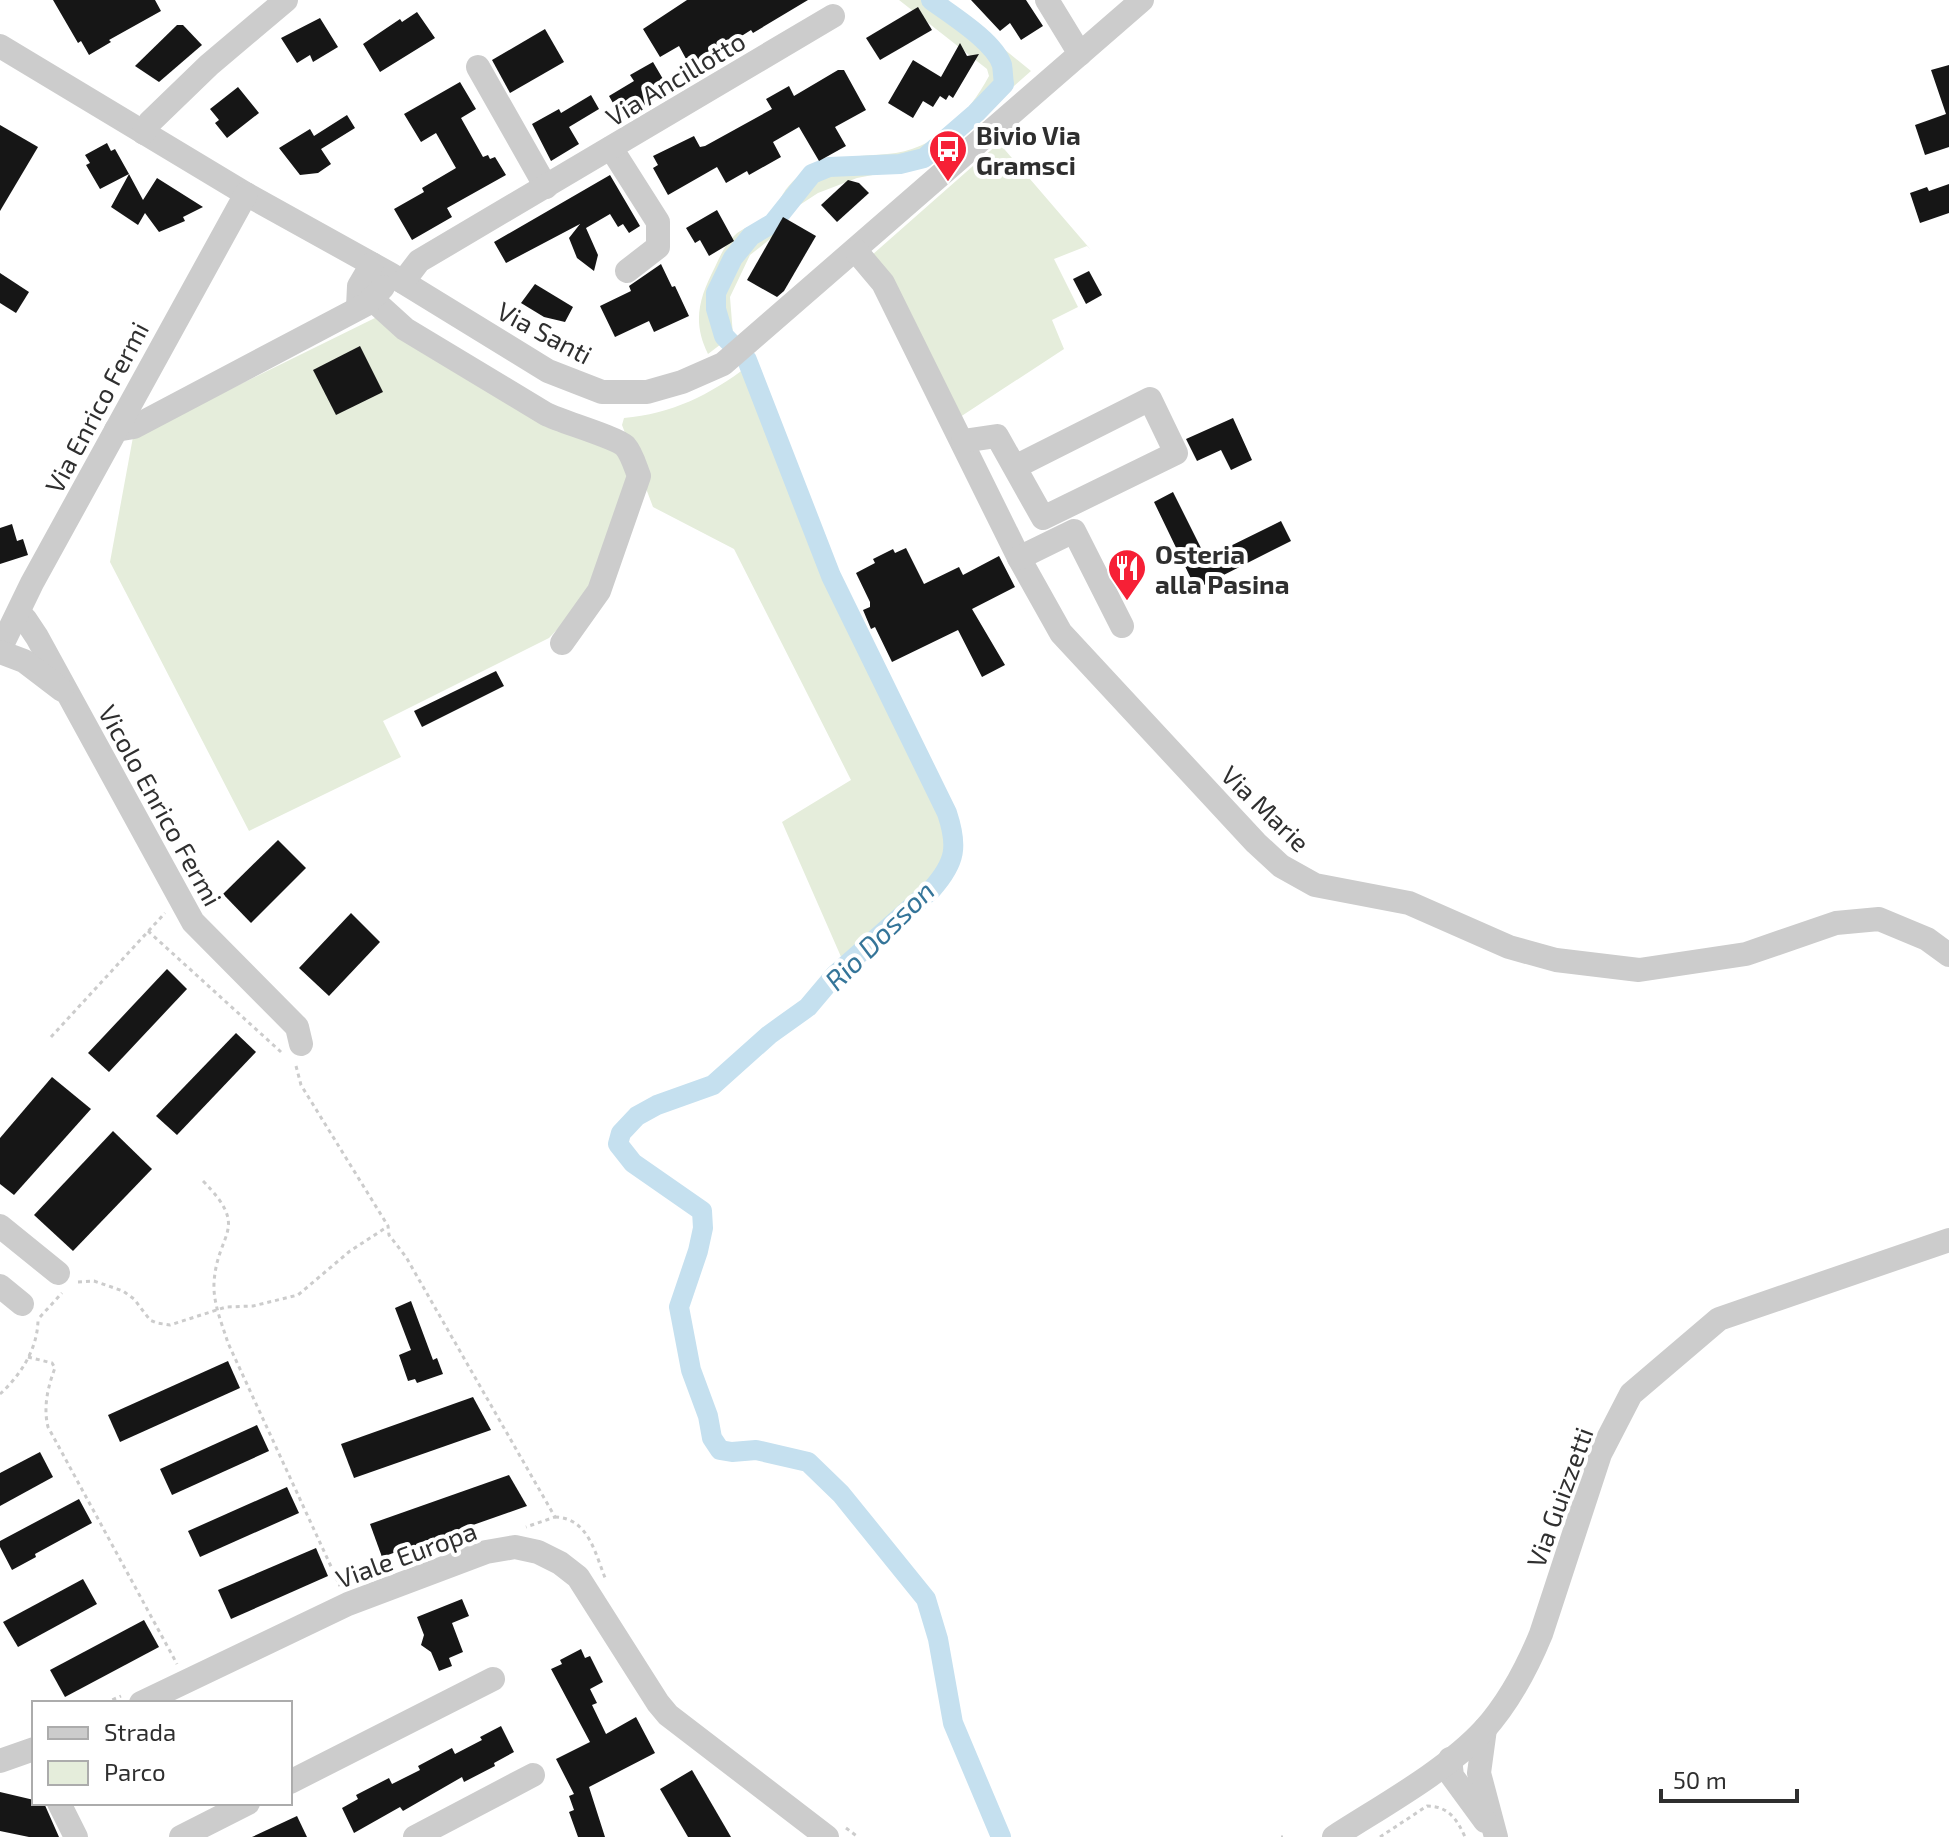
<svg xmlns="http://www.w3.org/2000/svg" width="1949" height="1837" viewBox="0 0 1949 1837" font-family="'Exo 2',sans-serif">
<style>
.green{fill:#e5eddb}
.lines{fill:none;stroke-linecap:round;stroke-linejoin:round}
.canal{stroke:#c5e0ef;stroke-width:20}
.building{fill:#161616}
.path{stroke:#ccc;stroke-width:3;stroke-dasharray:4 4;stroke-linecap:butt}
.minor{stroke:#ccc;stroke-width:24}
.labels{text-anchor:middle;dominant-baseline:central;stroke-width:8;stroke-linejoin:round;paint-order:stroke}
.street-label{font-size:26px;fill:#2f2f2f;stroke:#fff}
.poi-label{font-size:26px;font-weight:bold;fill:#2f2f2f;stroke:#fff;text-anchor:start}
.water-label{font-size:28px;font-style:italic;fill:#357599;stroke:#fff}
</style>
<rect width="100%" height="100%" fill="#fff"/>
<!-- green -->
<g class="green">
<path d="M899 0H944L1031 71 925 165 857 178 818 193 795 208 774 236 750 255 730 297 733 335 708 354C692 322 699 298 715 267 720 256 725 245 734 236 744 225 760 225 771 215 776 210 779 200 783 194 790 182 802 172 815 166 839 156 862 156 887 154 936 150 967 116 989 76L987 69Z"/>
<polygon points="999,143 1091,250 1087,246 1054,259 1078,307 1052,320 1064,349 957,419 872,255"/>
<polygon points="379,316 622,450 637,477 585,601 549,638 383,721 401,757 249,831 110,562 133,437"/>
<path d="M748 366 823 530 840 579 883 672 924 753 963 841 950 879 849 975 782 822 851 780 734 549 653 507 622 425 624 418C671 414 710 395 748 366Z"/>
</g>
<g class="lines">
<!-- canal -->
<path class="canal" d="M931 0C951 15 994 41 1002 65 1003 71 1003 78 1004 84L976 113 924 158 900 164 829 167 812 174 773 223 751 236 733 258 716 293V309L724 336 747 360 831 576 947 813C958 846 956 862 932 889L835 975 808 1007 769 1035 713 1085 657 1105 637 1116 621 1133 618 1144 633 1163 702 1211 703 1228 698 1251 679 1307 691 1370 708 1416 712 1438 720 1450 732 1452 756 1450 808 1462 841 1494 926 1599 938 1639 953 1723 1001 1837"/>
</g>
<!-- building -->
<g class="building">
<polygon points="53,0 155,0 161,11 109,40 111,42 89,55 81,41 78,43"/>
<polygon points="687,0 808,0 753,33 751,30 691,68 679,46 660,57 643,29"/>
<polygon points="971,0 1026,0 1043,26 1021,40 1010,23 1000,31"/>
<polygon points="918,7 932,30 880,60 866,38"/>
<polygon points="417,12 435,38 380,72 363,44 400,19 402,22"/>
<polygon points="320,18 338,47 313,62 310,55 297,63 281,38"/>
<polygon points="177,25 183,25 202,45 159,82 135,66"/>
<polygon points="545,29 564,62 510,93 492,60"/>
<polygon points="960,43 967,56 979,54 953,98 949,95 946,100 940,96 933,107 923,101 913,118 888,103 913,60 941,77"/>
<polygon points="653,62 670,91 622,119 609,96 634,81 630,75"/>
<polygon points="1949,65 1949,147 1925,155 1915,125 1946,114 1931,70"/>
<polygon points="838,70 844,70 866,110 835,127 846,146 819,161 799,127 773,142 781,157 749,175 747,171 726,183 717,167 668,195 653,168 658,165 653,156 694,136 700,147 705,146 772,109 766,99 789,86 794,96"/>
<polygon points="460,82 476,109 461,118 483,157 488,155 490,159 495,157 506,175 447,208 452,217 412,240 394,209 424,192 422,188 456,168 436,133 421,142 404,114"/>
<polygon points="238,87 259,113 227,138 215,123 219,120 210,109"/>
<polygon points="591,95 599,109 569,127 579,144 551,161 532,124 559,109 561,113"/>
<polygon points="347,115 355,128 321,149 331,164 318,173 300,175 279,148 310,129 314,136"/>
<polygon points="0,125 38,147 0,211"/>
<polygon points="107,143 111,151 115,149 129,174 100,189 86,165 90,163 85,155"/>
<polygon points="129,174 143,200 157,178 203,207 183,217 185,221 159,232 145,213 138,225 111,207"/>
<polygon points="610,175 640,226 629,233 623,224 618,227 610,214 586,228 598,255 594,271 577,258 569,238 580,224 506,263 494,242"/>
<polygon points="848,180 859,183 869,193 837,222 821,205"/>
<polygon points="1949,184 1949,213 1920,223 1910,193 1927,187 1929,191"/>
<polygon points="717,210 734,241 709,256 700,240 695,243 686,228"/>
<polygon points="783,217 816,236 784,291 777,297 747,280"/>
<polygon points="661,264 672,287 675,286 689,316 654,332 649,321 615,337 600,306 631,291 629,286"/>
<polygon points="1089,271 1102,295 1086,304 1073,279"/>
<polygon points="0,273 29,292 16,313 0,303"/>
<polygon points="535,284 573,307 565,322 544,317 521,303"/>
<polygon points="360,346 383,392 336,415 313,370"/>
<polygon points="1233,418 1252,460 1231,470 1221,450 1197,461 1186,439"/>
<polygon points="1173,492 1206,558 1281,521 1291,541 1196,589 1154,502"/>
<polygon points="12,524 17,541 23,539 28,555 0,564 0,528"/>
<polygon points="906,548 924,584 959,567 963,575 999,556 1015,587 972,609 1005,665 982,677 958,630 892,662 875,627 871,629 863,610 870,607 870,602 856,573 875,563 873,559 893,549 895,553"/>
<polygon points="496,671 504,686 422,727 414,711"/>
<polygon points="278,840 306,868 251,923 223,894"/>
<polygon points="351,913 380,942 329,996 299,968"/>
<polygon points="167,969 187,989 109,1072 88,1053"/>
<polygon points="236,1033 256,1052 177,1135 156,1116"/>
<polygon points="52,1077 91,1109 14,1195 0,1184 0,1138"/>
<polygon points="113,1131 152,1169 73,1251 34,1215"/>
<polygon points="411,1301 433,1360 437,1358 443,1374 417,1383 415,1379 408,1381 399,1355 411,1350 395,1308"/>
<polygon points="228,1361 240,1388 120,1442 108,1415"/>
<polygon points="473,1397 491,1430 354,1478 341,1444"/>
<polygon points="257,1425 269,1451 172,1495 160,1469"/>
<polygon points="40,1452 53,1477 0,1506 0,1473"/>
<polygon points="509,1475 527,1506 382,1557 370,1524"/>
<polygon points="287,1487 299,1513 200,1557 188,1531"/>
<polygon points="79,1499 92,1523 35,1554 36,1557 12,1570 0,1547 0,1541"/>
<polygon points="316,1548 328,1576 231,1619 218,1590"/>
<polygon points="83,1579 97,1604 18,1647 3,1622"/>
<polygon points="462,1599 469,1616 452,1623 463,1652 449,1658 452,1666 439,1671 431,1652 421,1645 424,1635 417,1617"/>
<polygon points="144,1620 159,1647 65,1697 50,1670"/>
<polygon points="581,1649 585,1658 590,1656 603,1682 590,1689 597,1703 592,1705 606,1734 636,1717 655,1753 589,1787 605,1837 578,1837 569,1812 574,1810 569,1796 574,1794 556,1759 590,1742 551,1669 562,1664 560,1660"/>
<polygon points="501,1726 514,1752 494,1763 495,1766 464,1782 462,1777 403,1811 400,1807 354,1833 342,1808 358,1799 356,1795 389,1778 392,1784 420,1770 418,1766 452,1748 455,1754 482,1740 480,1737"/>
<polygon points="692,1770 731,1837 688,1837 660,1789"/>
<polygon points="0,1792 34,1800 34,1803 44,1803 59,1837 29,1837 0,1831"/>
<polygon points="297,1816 307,1837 252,1837"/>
</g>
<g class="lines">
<!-- path -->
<g class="path">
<polyline points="148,931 281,1052"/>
<polyline points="51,1037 165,913"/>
<polyline points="296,1066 301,1085 388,1226 389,1235 406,1257 555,1517 526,1527"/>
<path d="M203 1181C251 1230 217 1231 214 1283 213 1303 222 1324 228 1343L340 1586"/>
<polyline points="78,1282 94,1281 123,1291 134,1299 150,1320 157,1323 170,1325 226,1307 253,1306 298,1295 350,1251 387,1227"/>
<polyline points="40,1317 62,1293"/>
<path d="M28 1357 52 1363 55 1368C48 1386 43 1407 48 1427L177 1664"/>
<path d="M0 1394C21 1375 38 1348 38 1319"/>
<path d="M555 1517C589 1518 595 1554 606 1580"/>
<polyline points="105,1703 121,1696"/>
<polyline points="846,1828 858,1837"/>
<polyline points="1281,1837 1283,1837"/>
<path d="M1380 1837 1427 1806C1448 1806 1457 1819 1465 1837"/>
</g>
<!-- minor -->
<g class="minor">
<polyline points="1047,0 1080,54"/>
<polyline points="0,46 246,194 390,274 548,371 602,392 647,392 682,382 723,364 1142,0"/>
<polyline points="478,67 546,187"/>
<polyline points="144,133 150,122 209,65 286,0"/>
<polyline points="611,148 658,222 658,247 627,271"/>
<polyline points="856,251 883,283 1019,558 1061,633 1256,843 1281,866 1315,885 1409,903 1509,947 1556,960 1639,970 1746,954 1836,923 1879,919 1927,939 1949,955"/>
<polyline points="403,282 419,261 833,16"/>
<path d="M373 300 405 329 546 414C562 422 615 437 625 446 632 454 635 466 639 476L599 591 562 643"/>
<polyline points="358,307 359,286 372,264"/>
<polyline points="116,430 134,427 367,304 383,287"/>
<polyline points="963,441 997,436 1043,518 1176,453 1150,399 1015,467"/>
<polyline points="1019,558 1074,531 1122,626"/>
<polyline points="17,616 25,619 37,637 193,922 297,1027 301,1044"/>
<polyline points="0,649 32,583 246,194"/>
<polyline points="0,652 24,661 62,690"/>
<polyline points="0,1226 58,1273"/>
<polyline points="0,1286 22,1304"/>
<polyline points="141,1703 348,1604 486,1552 515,1547 538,1552 560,1563 578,1577 658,1703 668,1715 827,1837"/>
<polyline points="1485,1729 1479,1773 1496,1837"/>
<polyline points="1450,1759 1452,1776 1485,1821"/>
<polyline points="0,1761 34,1749"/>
<polyline points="290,1782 493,1679"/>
<polyline points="59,1803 76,1837"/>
<polyline points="181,1837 248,1803"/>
<polyline points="415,1837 533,1775"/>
<path d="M1334 1837C1382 1806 1446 1771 1484 1730 1509 1702 1527 1668 1541 1634L1600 1454 1631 1394 1719 1319 1949 1240"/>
</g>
</g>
<!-- icons -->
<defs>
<g id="bus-pin" transform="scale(2)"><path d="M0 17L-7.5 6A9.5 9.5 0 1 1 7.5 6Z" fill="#f62036" stroke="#fff"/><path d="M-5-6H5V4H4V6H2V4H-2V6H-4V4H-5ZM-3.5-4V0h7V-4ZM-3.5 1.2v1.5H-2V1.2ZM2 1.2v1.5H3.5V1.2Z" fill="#fff"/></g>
<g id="restaurant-pin" transform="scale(2)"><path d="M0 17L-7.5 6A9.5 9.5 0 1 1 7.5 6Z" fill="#f62036" stroke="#fff"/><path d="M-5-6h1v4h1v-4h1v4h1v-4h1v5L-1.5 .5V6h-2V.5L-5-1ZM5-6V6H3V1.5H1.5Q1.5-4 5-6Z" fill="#fff"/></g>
</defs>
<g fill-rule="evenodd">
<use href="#bus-pin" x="948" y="149"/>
<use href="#restaurant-pin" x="1127" y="568"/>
</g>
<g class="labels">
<!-- street labels -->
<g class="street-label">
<text transform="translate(675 78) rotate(-31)">Via Ancillotto</text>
<text transform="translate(545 332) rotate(28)">Via Santi</text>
<text transform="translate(96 407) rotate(-62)">Via Enrico Fermi</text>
<text transform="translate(161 805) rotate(61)">Vicolo Enrico Fermi</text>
<text transform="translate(1266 808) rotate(44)">Via Marie</text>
<text transform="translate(1559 1497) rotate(-70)">Via Guizzetti</text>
<text transform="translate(406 1554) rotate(-20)">Viale Europa</text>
</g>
<!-- poi labels -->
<g class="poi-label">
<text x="976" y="134">Bivio Via<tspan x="976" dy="30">Gramsci</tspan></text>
<text x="1155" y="553">Osteria<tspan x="1155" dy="30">alla Pasina</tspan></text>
</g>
<!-- water labels -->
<g class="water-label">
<text transform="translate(879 935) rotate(-45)">Rio Dosson</text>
</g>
</g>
<!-- legend -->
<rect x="32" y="1701" width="260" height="104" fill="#ffffff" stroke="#acacac" stroke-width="2"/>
<rect x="48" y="1727" width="40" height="12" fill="#cccccc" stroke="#acacac" stroke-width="2"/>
<text x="104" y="1741" font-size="24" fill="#2f2f2f">Strada</text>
<rect x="48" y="1761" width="40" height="24" fill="#e5eddb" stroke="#acacac" stroke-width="2"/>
<text x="104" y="1781" font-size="24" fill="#2f2f2f">Parco</text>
<!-- scale -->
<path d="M1661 1789v12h136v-12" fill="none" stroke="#2f2f2f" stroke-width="4"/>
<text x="1673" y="1789" font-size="24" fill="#2f2f2f" stroke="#ffffff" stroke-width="6" paint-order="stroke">50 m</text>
</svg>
